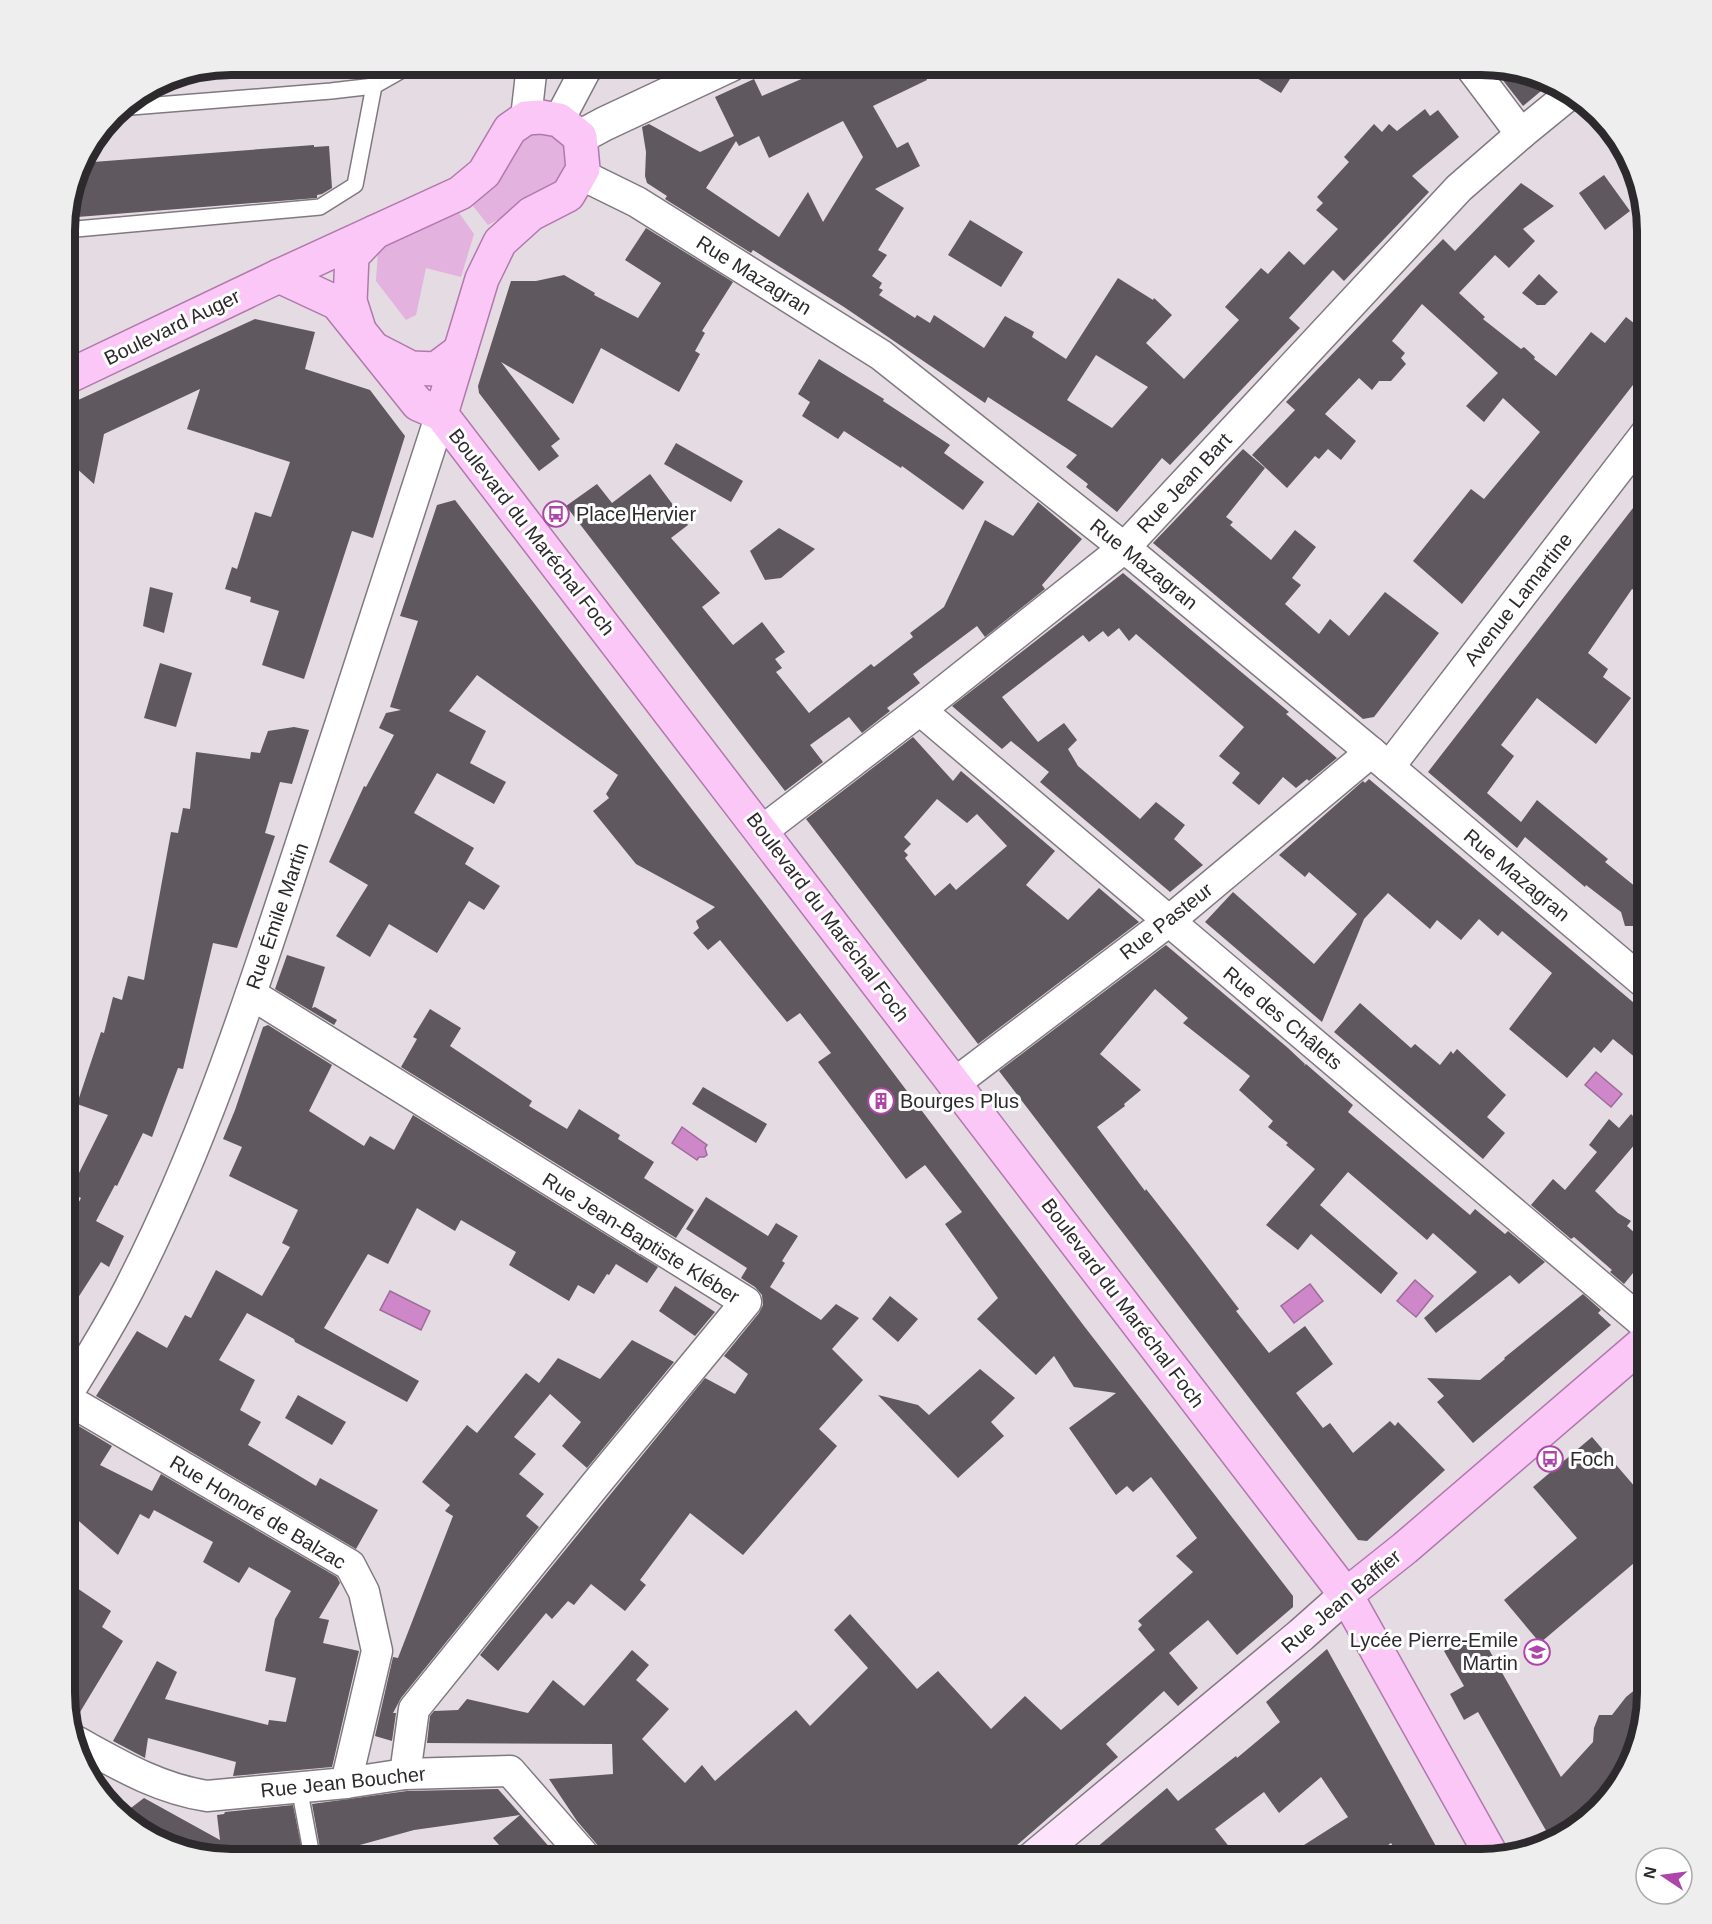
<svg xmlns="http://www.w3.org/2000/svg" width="1712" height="1924" viewBox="0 0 1712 1924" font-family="Arial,sans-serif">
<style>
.garden{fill:#e3b2de}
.water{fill:#ce87c8;stroke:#9e6b9a;stroke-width:1.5}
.building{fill:#60585f;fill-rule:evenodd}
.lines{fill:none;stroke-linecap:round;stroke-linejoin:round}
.service-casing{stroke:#817980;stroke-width:18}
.minor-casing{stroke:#817980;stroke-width:33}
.tertiary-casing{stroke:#817980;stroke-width:36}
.secondary-casing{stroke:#817980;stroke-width:36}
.primary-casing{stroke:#b278ad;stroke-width:36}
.service{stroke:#fff;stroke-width:15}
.minor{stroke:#fff;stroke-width:30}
.tertiary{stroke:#fff;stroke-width:33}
.secondary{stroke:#fde3fb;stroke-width:33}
.primary{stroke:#fbc7f7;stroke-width:33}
.labels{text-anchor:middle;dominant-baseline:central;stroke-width:6;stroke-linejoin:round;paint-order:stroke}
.street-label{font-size:20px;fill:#2d2a2d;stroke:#fff}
.poi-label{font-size:20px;fill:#2d2a2d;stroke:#fff;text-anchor:start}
.rim{fill:none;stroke:#2d2a2d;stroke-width:8}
</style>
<rect width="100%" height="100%" fill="#e4dbe3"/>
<!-- garden -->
<g class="garden">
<polygon points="544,131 565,139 571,154 566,178 527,204 488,225 469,201 528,132"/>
<polygon points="457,210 474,234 461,277 426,268 416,315 406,320 376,281 378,250"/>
</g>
<!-- water -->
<g class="water">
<polygon points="1596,1072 1622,1094 1611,1107 1585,1085"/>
<polygon points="682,1127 707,1145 705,1148 707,1155 704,1157 699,1157 697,1160 672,1143"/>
<polygon points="1415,1280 1433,1296 1416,1317 1397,1301"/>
<polygon points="1310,1284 1323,1301 1294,1323 1281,1306"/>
<polygon points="390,1291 430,1311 421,1330 380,1310"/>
</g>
<!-- building -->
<g class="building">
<path d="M817 65H920L927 80 873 106 897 148 908 142 920 166 875 189 904 208 878 250 887 255 872 276 882 283 879 288 883 290 879 295 915 318 917 315 930 323 934 315 984 348 1005 316 1034 332 1032 337 1066 359 1118 278 1153 300 1154 298 1172 315 1146 343 1184 379 1239 320 1225 307 1261 268 1268 274 1289 251 1304 265 1338 229 1316 210 1323 203 1317 197 1349 162 1344 157 1374 124 1382 132 1389 124 1397 131 1425 109 1430 116 1438 110 1459 137 1412 176 1429 192 1344 281 1333 270 1289 318 1300 328 1170 465 1162 458 1117 512 1086 487 1088 484 1066 467 1077 455 988 397 985 403 844 307 753 250 751 253 665 199 667 196 647 183 645 176 646 152 642 127 649 124 700 152 734 136 715 97 754 79 762 96 820 71ZM843 121 863 157 823 222 808 192 779 237 706 188 736 141 739 146 759 136 769 158ZM1096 355 1148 387 1112 428 1067 400Z"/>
<polygon points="1236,65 1299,65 1281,93"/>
<polygon points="1491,65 1527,74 1553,81 1523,106"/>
<polygon points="314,145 314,147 329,146 332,188 322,194 317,195 317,198 65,218 80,163"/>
<polygon points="1604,175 1630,211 1605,230 1579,193"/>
<polygon points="1521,183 1554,206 1523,229 1535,241 1509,268 1495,255 1459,293 1485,317 1483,319 1521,349 1524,347 1535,357 1534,359 1556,376 1591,332 1605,343 1626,317 1647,333 1647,367 1462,604 1413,561 1471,489 1484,499 1540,432 1503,398 1484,422 1466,406 1498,373 1422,304 1392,341 1405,353 1401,358 1406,364 1391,381 1379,381 1372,390 1359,378 1325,414 1356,441 1341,460 1328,449 1319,459 1315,456 1287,488 1252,455 1295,410 1286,402 1443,239 1455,251"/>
<polygon points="970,220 1023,252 1001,287 948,255"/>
<polygon points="646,228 733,282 702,331 705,333 695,351 700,354 679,392 601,348 573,404 501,362 560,439 551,446 559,456 539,471 479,393 478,386 511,281 536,281 564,275 595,293 594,295 638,318 661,283 625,260"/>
<polygon points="1539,274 1558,292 1545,305 1537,305 1522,293"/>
<polygon points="255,319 315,332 305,369 370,390 405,436 373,538 352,531 304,679 262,665 279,611 250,602 251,597 225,589 232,567 237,569 255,512 271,517 290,462 187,429 200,389 104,434 94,484 65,458 65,454 70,447 65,436 65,406"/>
<polygon points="819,359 884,399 883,401 950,445 944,453 984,482 963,510 902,466 901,468 844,431 838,439 802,416 810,402 798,394"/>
<polygon points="676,443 743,481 731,502 664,464"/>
<polygon points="1243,449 1265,468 1226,517 1233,522 1230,525 1271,560 1295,530 1316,547 1292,578 1301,585 1285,604 1319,634 1330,619 1349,636 1385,592 1439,633 1374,717 1363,719 1153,543"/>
<polygon points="650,474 688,525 671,538 720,593 702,607 733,645 762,622 785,652 775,659 782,668 776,672 809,713 871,664 874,667 913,637 910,633 944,607 985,520 1013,536 1038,502 1082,539 1042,585 1045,589 985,637 977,626 913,674 920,683 887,708 890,711 862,733 849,717 810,745 823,762 785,791 566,506 597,484 612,503"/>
<polygon points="1647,490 1647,573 1634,590 1632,589 1588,653 1608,669 1603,677 1631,698 1596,744 1537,698 1501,745 1514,756 1487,793 1521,822 1537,800 1608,859 1605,862 1647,896 1647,926 1625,926 1621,912 1586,885 1585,887 1525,837 1517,848 1428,772"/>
<polygon points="455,500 861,1030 1084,1326 1293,1596 1293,1607 1237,1655 1208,1620 1169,1653 1198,1688 1178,1706 1164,1691 1106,1744 1118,1757 1001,1859 604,1859 600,1848 577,1821 549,1779 613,1774 612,1744 427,1743 430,1716 434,1711 458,1710 467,1699 528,1713 553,1680 584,1706 632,1650 649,1665 636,1680 669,1709 642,1739 685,1783 702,1765 715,1781 796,1710 810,1726 868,1668 834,1630 850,1614 917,1689 938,1671 991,1729 1025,1696 1061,1730 1155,1650 1138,1629 1142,1625 1138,1621 1193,1572 1176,1556 1197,1538 1151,1477 1133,1492 1127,1486 1116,1495 1069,1428 1116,1393 1074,1387 1054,1356 1036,1375 977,1319 998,1298 945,1224 962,1212 925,1165 906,1179 818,1062 831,1053 800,1013 787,1022 720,940 708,950 693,933 699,928 696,921 715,907 636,864 593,811 609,798 606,794 618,775 477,675 449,711 486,731 470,763 506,782 494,804 437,773 414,813 474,848 465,864 500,886 484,910 469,901 437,953 389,924 370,957 336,936 368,885 329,862 364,786 366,787 394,735 379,728 386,713 401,710 390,707 418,621 400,616 437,505"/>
<polygon points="779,528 815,549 781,578 765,580 750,551"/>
<polygon points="1123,573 1289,712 1286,714 1337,758 1309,781 1307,779 1296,788 1283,777 1259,805 1232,783 1240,773 1219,756 1244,727 1136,634 1129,641 1119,628 1108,637 1103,631 1089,642 1083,635 1002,697 1038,742 1064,723 1077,740 1068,749 1078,766 1140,819 1156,802 1185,825 1174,839 1203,865 1170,892 1040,782 1049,772 1011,741 1002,749 952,706"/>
<polygon points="150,587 173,593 164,633 143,626"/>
<polygon points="160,663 192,673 176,727 144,718"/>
<polygon points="294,727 309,730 292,784 280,782 265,833 275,836 237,948 213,943 183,1069 178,1068 152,1137 143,1133 117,1186 115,1185 96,1221 124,1236 109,1267 101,1262 65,1318 65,1229 81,1198 71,1193 76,1179 108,1115 77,1104 101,1032 104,1033 113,997 122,1000 128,976 144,980 171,832 178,833 183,808 190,809 196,752 250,759 251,752 260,753 268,731"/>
<path d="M913 737 953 781 961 771 1055 851 1026 885 1068 920 1099 888 1139 922 978 1044 806 819ZM937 799 967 823 977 814 1007 846 956 890 950 883 935 896 905 858 908 855 904 851 911 844 904 837Z"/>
<polygon points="1369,779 1647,1014 1647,1047 1637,1059 1613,1039 1601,1053 1594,1047 1567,1078 1509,1029 1552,973 1502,931 1498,936 1479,919 1461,940 1437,920 1430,929 1388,893 1364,919 1322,1022 1205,922 1233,892 1314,964 1357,914 1309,872 1305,877 1279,855 1363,781 1365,783"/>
<polygon points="1166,945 1288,1048 1305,1064 1304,1066 1306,1064 1353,1105 1348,1112 1470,1215 1475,1209 1505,1234 1508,1231 1545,1262 1519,1284 1510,1275 1436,1333 1424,1318 1477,1272 1433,1233 1427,1240 1348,1172 1320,1205 1398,1273 1381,1294 1311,1234 1298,1250 1266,1225 1315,1169 1286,1145 1288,1143 1268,1127 1273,1121 1239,1090 1250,1076 1183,1023 1188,1018 1155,989 1100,1054 1141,1090 1124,1104 1125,1106 1097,1127 1145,1191 1146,1189 1190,1245 1239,1309 1236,1311 1269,1353 1305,1326 1333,1364 1296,1393 1323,1428 1330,1423 1353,1453 1390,1421 1395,1426 1398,1422 1445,1470 1367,1541 1358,1540 999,1071"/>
<polygon points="287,955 325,967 312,1008 315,1007 337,1020 334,1025 275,989"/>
<polygon points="1360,1003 1411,1048 1415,1044 1440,1065 1451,1051 1453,1054 1457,1049 1506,1095 1487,1117 1505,1133 1483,1159 1334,1032"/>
<polygon points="430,1009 461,1028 450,1046 532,1101 529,1106 567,1129 579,1109 620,1135 618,1139 654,1162 644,1178 694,1210 676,1238 401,1067 417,1039 413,1037"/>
<polygon points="268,1025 332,1065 309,1111 364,1146 370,1136 394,1150 413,1115 658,1267 647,1283 616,1264 609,1275 607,1274 594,1294 578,1285 569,1301 509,1265 516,1252 461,1220 455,1231 417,1208 388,1264 368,1254 324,1328 419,1381 407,1402 295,1342 294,1339 247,1313 219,1360 255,1380 240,1410 261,1422 248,1445 316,1486 320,1478 378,1510 356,1549 96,1396 137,1331 167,1348 185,1315 191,1318 216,1270 262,1296 290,1247 282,1243 298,1210 229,1176 242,1147 223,1139 235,1110 263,1027"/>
<polygon points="703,1087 767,1124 756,1143 692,1104"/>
<polygon points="1631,1114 1647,1130 1595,1191 1618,1213 1631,1221 1627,1226 1647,1244 1647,1256 1624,1284 1610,1272 1612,1270 1574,1237 1571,1239 1531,1205 1553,1179 1565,1190 1597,1152 1589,1145 1609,1119 1619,1128"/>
<polygon points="706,1197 768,1236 776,1223 798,1236 782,1261 785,1263 770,1287 821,1320 836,1304 859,1318 832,1349 863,1380 819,1429 837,1446 743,1555 690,1513 640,1580 646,1585 625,1611 591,1584 574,1605 568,1601 552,1619 546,1613 498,1671 480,1655 705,1378 735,1394 748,1374 724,1356 759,1313 763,1305 762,1295 755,1287 741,1278 747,1268 686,1229"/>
<polygon points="675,1286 715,1312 695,1336 659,1311"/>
<polygon points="1583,1294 1601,1310 1598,1313 1611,1325 1473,1443 1437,1402 1444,1396 1427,1378 1480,1380 1505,1359 1504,1358"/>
<polygon points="890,1296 918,1319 898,1342 872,1319"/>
<polygon points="632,1340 674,1362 587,1468 562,1446 581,1422 550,1394 514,1437 536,1454 519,1474 544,1494 526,1516 539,1527 401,1698 393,1713 396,1713 392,1741 375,1736 393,1657 398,1658 453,1516 445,1511 450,1505 422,1482 467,1425 477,1433 526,1373 539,1383 558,1358 600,1379"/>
<polygon points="980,1369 1015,1398 991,1422 1004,1436 958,1478 878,1395 918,1405 929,1415"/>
<polygon points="298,1395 346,1422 332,1445 285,1418"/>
<polygon points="77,1425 112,1446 100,1465 152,1491 161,1474 337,1577 340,1583 319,1618 329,1620 323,1643 359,1651 332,1767 233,1776 236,1762 148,1738 145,1758 113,1741 157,1661 177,1672 165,1699 268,1725 269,1720 286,1722 296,1678 265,1671 275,1619 291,1591 249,1567 239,1583 203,1562 213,1542 154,1510 149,1519 140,1514 118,1555 65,1509 65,1443"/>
<polygon points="1592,1437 1636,1488 1647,1478 1647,1552 1540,1643 1504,1600 1577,1538 1533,1487"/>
<polygon points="65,1580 111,1611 102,1627 123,1641 74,1722 69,1722 64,1693"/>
<polygon points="1479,1632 1561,1777 1593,1742 1594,1728 1599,1715 1612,1715 1626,1697 1647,1680 1647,1693 1630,1766 1583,1825 1552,1841 1478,1712 1464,1720 1450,1694 1464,1686 1444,1651"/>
<polygon points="1327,1649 1443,1859 1401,1859 1391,1843 1368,1859 1315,1859 1304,1845 1348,1817 1321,1777 1279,1813 1264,1792 1215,1829 1239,1859 1163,1859 1154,1849 1141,1859 1083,1859 1167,1788 1178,1801 1236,1756 1237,1758 1280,1722 1266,1702"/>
<polygon points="498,1789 560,1859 511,1859 493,1838 520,1815 414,1830 349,1848 320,1848 312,1804 407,1791"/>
<polygon points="144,1798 220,1840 217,1815 224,1814 225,1812 293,1805 304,1859 231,1859 157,1842 123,1814"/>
</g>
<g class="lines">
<!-- service casing -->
<g class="service-casing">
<g id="service">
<polyline points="119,108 331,91 374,86 411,65"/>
<polyline points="65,230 320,207 355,185 374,86"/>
<polyline points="299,1787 311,1851 315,1859"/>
</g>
</g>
<!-- minor casing -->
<g class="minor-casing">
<g id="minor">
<polyline points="1469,65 1521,134"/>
<polyline points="526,118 532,65"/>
<polyline points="559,120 586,69 591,65"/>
<polyline points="580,174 637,202 881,355 1137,558 1389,767 1647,985"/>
<polyline points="920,710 1647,1326"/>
<polyline points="1389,767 1647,432"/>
<polyline points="762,831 920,710 1124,548 1459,188 1521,134 1570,94"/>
<polyline points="251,994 746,1302 595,1485 414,1709 405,1774"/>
<polyline points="955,1083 1169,921 1371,752"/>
<path d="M65 1398C89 1359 114 1320 134 1279 198 1153 244 1017 288 883 340 727 390 570 441 414"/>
<polyline points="65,1398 350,1565 364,1592 377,1651 346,1783"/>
<path d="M72 1739C116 1763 156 1788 207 1796L346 1783 405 1774 510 1771 587 1859"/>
</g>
</g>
<!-- tertiary casing -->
<g class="tertiary-casing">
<polyline id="tertiary" points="580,137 604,124 730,65"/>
</g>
<!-- secondary casing -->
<g class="secondary-casing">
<polyline id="secondary" points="1032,1859 1301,1635 1346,1595"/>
</g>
<!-- primary casing -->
<g class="primary-casing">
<g id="primary">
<polyline points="279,276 337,303 418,404 441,414 1346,1595 1493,1858"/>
<polyline points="358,326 350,301 352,256 375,232"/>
<polyline points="378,351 411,368 436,369 460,351"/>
<polyline points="65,378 279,276 460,193 484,173 510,129 526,118 541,117 559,120 580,137 583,169 568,195 531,214 500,242 482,279 441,414"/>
<polyline points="1346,1595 1405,1548 1647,1340"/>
</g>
</g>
<!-- service -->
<use href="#service" class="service"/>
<!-- minor -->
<use href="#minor" class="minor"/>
<!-- tertiary -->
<use href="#tertiary" class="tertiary"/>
<!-- secondary -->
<use href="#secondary" class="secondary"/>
<!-- primary -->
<use href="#primary" class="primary"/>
</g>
<!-- icons -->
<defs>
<g id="bus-ring" transform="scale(1.35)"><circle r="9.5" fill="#fff" stroke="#ae46a9" stroke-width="1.5"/><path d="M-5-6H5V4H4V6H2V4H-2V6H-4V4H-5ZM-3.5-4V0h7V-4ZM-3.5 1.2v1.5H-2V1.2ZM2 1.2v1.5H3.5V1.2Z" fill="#ae46a9"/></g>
<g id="building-ring" transform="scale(1.35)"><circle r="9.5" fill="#fff" stroke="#ae46a9" stroke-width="1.5"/><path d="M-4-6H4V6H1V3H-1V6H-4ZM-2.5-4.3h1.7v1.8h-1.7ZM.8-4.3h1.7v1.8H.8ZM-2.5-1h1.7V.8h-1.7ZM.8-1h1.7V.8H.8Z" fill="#ae46a9"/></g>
<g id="school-ring" transform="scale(1.35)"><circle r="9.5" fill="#fff" stroke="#ae46a9" stroke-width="1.5"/><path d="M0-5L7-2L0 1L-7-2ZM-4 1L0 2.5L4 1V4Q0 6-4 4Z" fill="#ae46a9"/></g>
</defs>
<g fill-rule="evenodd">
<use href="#bus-ring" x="556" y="514"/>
<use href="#building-ring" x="881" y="1101"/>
<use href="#bus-ring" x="1550" y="1459"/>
<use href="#school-ring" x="1537" y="1652"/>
</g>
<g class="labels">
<!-- street labels -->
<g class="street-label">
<text transform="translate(754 275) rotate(32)">Rue Mazagran</text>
<text transform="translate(172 327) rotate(-26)">Boulevard Auger</text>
<text transform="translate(1184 483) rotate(-47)">Rue Jean Bart</text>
<text transform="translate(532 532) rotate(52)">Boulevard du Maréchal Foch</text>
<text transform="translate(1144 564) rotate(39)">Rue Mazagran</text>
<text transform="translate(1518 599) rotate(-52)">Avenue Lamartine</text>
<text transform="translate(1517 875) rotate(40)">Rue Mazagran</text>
<text transform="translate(277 916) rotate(-71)">Rue Émile Martin</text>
<text transform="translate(828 917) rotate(53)">Boulevard du Maréchal Foch</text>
<text transform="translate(1166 921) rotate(-38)">Rue Pasteur</text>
<text transform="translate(1283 1018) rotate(40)">Rue des Châlets</text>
<text transform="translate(641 1238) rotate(32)">Rue Jean-Baptiste Kléber</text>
<text transform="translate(1123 1303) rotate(53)">Boulevard du Maréchal Foch</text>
<text transform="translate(258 1512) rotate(31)">Rue Honoré de Balzac</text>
<text transform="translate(1341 1601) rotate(-40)">Rue Jean Baffier</text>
<text transform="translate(343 1782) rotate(-6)">Rue Jean Boucher</text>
</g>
<!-- poi labels -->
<g class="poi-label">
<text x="576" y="514">Place Hervier</text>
<text x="900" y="1101">Bourges Plus</text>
<text x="1570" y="1459">Foch</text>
<text x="1518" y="1640" text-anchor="end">Lycée Pierre-Emile<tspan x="1518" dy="23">Martin</tspan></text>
</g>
</g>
<!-- crop -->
<path d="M0 0H1712V1924H0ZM231 75H1481A156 156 0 0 1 1637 231V1693A156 156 0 0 1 1481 1849H231A156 156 0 0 1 75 1693V231A156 156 0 0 1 231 75Z" fill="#eee" fill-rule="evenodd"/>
<path class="rim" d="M231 75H1481A156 156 0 0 1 1637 231V1693A156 156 0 0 1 1481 1849H231A156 156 0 0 1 75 1693V231A156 156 0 0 1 231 75Z"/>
<!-- north arrow -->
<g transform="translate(1664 1876) rotate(283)"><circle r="28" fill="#ffffff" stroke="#abaaab" stroke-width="1.5"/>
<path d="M0-4.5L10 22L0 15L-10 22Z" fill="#ae46a9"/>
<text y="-9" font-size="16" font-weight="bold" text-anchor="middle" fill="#2d2a2d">N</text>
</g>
</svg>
